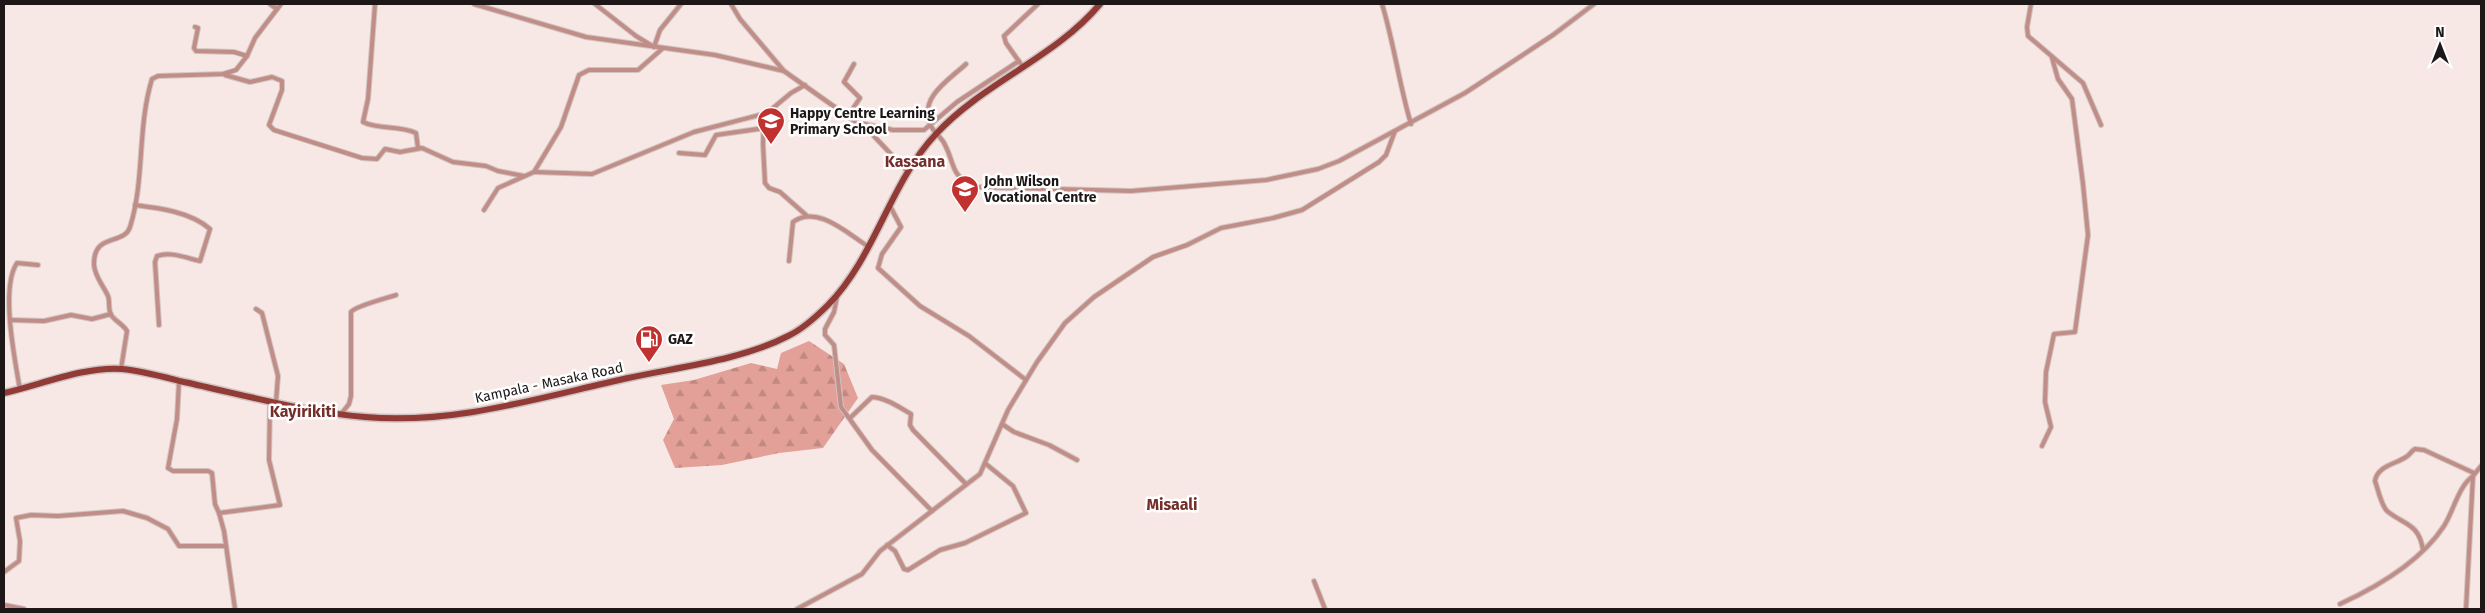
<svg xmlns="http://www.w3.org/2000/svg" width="2485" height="613" viewBox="0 0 2485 613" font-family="'Fira Sans',sans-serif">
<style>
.forest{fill:url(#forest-firs)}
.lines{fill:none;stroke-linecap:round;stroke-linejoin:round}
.street-casing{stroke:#d0c3c1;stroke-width:6}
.primary-casing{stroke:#d0c3c1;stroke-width:9}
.street{stroke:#c08d87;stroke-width:4}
.primary{stroke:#923a35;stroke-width:6}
.labels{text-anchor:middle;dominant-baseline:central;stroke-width:5;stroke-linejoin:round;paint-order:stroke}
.poi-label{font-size:14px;font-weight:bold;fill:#1d1817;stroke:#fff;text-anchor:start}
.street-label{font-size:14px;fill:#1d1817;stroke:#fff}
.quarter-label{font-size:16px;font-weight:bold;fill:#752e2a;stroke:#fff}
</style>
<defs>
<pattern id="forest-firs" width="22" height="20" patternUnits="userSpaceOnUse" patternTransform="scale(1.25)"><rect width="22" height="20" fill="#e2a098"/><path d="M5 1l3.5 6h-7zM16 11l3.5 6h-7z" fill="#c18982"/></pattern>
</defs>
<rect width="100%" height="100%" fill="#f7e8e6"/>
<!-- forest -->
<polygon class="forest" points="809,341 844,364 858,398 823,448 779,453 722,465 675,468 663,440 674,419 661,385 694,380 751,363 777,369 781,353"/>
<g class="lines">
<!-- street casing -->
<g class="street-casing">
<g id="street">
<polyline points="270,4 277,9"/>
<path d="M375 4 368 99 363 122C379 130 399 125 416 133L418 148"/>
<polyline points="474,4 586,37 715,55 784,71 870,132 907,171"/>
<polyline points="595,4 636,36 654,47 660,30 681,4"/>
<polyline points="731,4 740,19 784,71"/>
<path d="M1382 4C1394 43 1399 84 1411 124"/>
<polyline points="2031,4 2027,27 2028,36 2083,83 2101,125"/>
<polyline points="195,27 198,28 194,48 196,51 234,52 247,56"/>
<path d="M966 64C949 80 919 97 930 124 933 132 941 137 944 143 956 165 949 174 974 187L1131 191 1266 180 1318 169 1339 161 1465 93 1553 35 1594 4"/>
<polyline points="1023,67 1006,43 1004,36 1038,4"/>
<polyline points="225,75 250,82 272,77 282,81 282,90 269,125 274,130 362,158 377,159 385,149 400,152 422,148 453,162 486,166 498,171 524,176"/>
<polyline points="805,85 791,93 767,113 764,119 763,144 765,183 769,188 780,192 806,215"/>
<polyline points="848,116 860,98 844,82 854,64"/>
<polyline points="860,123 893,130 924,130 957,102 1019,61"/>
<polyline points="679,153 705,155 716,135 765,128"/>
<polyline points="534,172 592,174 694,132 767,113"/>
<path d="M135 205C159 208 191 212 210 229L200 261C186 258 171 251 157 256L155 262 159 325"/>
<polyline points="890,206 901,227 882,254 878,268 920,306 969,336 1026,380"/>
<polyline points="484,210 498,188 534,172 561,127 579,75 589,70 638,70 662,49"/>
<path d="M789 261 793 222C817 204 848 234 869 247"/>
<polyline points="837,297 834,312 825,329 825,335 834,345 841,407 872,450 932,511"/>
<polyline points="256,309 262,313 278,376 276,402"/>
<polyline points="10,320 44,321 71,315 92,319 111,314"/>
<path d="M121 369 127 331C123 324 115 321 111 315 108 309 110 301 108 296 103 285 95 277 94 265 93 232 124 246 130 227 145 180 137 128 152 79L158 76 223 74 236 70 247 56 255 38 281 4"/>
<polyline points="179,381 177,419 168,468 173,471 208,471 212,473 215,504 219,513"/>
<path d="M20 390C15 360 0 288 17 263L38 265"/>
<path d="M341 414 349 404 351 396V312C355 306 387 298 396 295"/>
<path d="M850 418 872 397C886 398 899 407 911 414L910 425 913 430 966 484"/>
<polyline points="1002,424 1014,432 1049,445 1077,460"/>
<polyline points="2042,446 2051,427 2045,402 2046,372 2054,334 2075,332 2088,235 2083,184 2072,99 2058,79 2052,58"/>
<polyline points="887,545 895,551 904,569 908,570 940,550 965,543 1026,513 1013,486 986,464"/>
<path d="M2423 550C2419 523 2404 525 2387 511 2381 505 2378 489 2375 481 2377 466 2396 464 2406 457 2410 455 2411 451 2415 449L2424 450 2474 473"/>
<polyline points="4,572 19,561 20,541 16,518 31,515 58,516 123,511 147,518 168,529 179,546 225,546"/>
<polyline points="1314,581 1325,609"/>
<path d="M2340 604C2377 587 2421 561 2444 526 2454 510 2458 487 2473 476"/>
<polyline points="4,605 24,609"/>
<polyline points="235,609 224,531 219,513 280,505 269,460 270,401"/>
<polyline points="797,609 862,574 880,551 980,474 1008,410 1037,362 1065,323 1094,297 1153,257 1187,245 1221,228 1273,218 1302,210 1379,162 1386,155 1395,131"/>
<polyline points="2466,609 2473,476 2481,466"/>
</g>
</g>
<!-- primary casing -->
<g class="primary-casing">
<path id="primary" d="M4 393C40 385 85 366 122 369 143 371 164 377 184 382 244 395 304 412 365 417 455 425 541 397 628 378 679 367 742 360 788 336 803 329 816 317 828 305 876 256 889 184 936 134 984 82 1055 58 1100 4"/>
</g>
<!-- street -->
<use href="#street" class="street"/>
<!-- primary -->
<use href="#primary" class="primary"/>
</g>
<!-- icons -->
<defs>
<g id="school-pin" transform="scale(1.4375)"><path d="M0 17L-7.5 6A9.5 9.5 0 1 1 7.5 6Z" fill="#c03130" stroke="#fff"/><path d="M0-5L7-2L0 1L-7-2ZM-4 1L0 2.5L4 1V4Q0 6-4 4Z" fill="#fff"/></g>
<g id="fuel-pin" transform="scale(1.4375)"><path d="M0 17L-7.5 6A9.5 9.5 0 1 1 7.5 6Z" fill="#c03130" stroke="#fff"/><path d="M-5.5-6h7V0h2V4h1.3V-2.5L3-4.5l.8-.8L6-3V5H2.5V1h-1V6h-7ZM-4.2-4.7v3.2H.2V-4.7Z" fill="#fff"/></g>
</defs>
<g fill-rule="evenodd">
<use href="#school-pin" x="771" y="121"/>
<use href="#school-pin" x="965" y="189"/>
<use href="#fuel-pin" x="649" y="339"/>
</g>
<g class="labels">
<!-- poi labels -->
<g class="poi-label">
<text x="790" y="113">Happy Centre Learning<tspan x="790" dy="16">Primary School</tspan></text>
<text x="984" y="181">John Wilson<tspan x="984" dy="16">Vocational Centre</tspan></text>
<text x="668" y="339">GAZ</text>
</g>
<!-- street labels -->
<g class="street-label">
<text transform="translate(549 383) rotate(-12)">Kampala - Masaka Road</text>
</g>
<!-- quarter labels -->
<g class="quarter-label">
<text x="915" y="161">Kassana</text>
<text x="303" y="411">Kayirikiti</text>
<text x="1172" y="504">Misaali</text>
</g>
</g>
<!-- border -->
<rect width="2485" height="613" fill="none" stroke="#1d1817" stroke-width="10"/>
<!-- north arrow -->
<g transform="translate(2440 45)" stroke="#ffffff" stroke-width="4" paint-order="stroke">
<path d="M0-4L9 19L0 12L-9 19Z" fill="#1d1817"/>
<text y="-8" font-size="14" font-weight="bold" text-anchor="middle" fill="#1d1817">N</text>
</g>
</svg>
